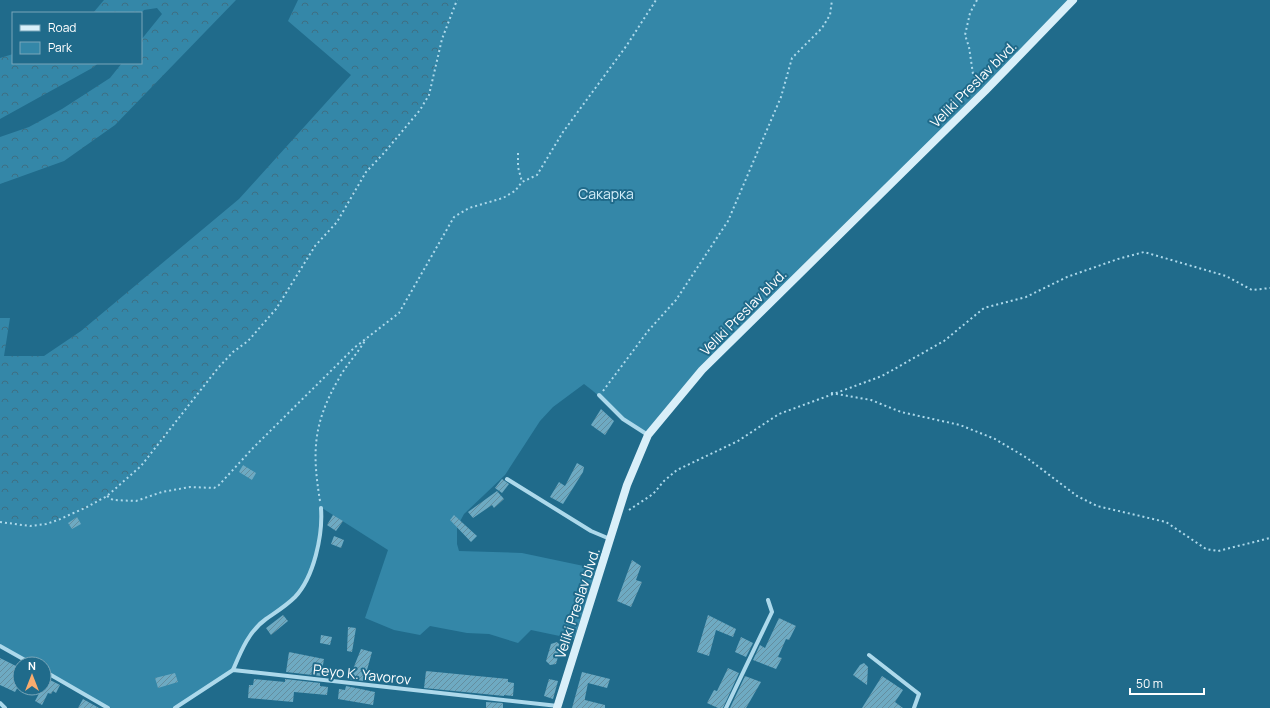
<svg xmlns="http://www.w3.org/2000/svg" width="1270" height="708" viewBox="0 0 1270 708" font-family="Manrope,sans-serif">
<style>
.forest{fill:url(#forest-crowns)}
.green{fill:#3487a8}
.building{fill:url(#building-hatch)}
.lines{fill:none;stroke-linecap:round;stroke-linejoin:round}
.path{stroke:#add9eb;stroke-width:2;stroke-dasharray:2 3;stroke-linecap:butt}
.street{stroke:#add9eb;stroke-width:4}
.secondary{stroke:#d9eff9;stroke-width:8}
.labels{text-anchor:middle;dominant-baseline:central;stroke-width:4;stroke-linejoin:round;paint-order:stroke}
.street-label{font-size:14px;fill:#fff;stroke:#206b8b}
.park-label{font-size:14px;fill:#d2edf8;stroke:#206b8b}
</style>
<defs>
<pattern id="forest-crowns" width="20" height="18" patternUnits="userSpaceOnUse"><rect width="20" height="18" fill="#3487a8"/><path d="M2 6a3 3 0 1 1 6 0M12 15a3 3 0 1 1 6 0" fill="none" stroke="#3e6f83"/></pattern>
<pattern id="building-hatch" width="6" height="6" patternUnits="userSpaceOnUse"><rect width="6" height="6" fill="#6eaac2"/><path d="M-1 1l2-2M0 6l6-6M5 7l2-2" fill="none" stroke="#648e9f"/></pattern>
</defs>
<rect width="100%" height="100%" fill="#206b8b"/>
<!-- forest -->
<g class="forest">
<polygon points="104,0 236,0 115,125 64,161 0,184 0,137 29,127 62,109 110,78 122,63 141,63 141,40 162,14 157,8 144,10 141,13 93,13"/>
<polygon points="298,0 457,0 442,39 429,95 420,110 384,153 366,172 337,222 315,246 276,309 248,341 233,352 141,466 107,496 74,514 46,524 30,526 0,522 0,318 10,318 4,356 44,356 81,331 239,199 351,75 288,21"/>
<polygon points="13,54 13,63 98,63 94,67 0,119 0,58"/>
</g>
<!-- green -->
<path class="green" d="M457 0H1073L702 370 648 435C624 422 606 400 584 384L553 407 540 421 505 475 464 514 457 527V544L459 551 522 553 598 569 574 639 531 630 518 643 489 634 467 633 430 626 420 635 394 630 365 618 388 550 322 508 315 558 307 581 296 596 252 633 233 670 175 708H108L44 671V664H32L0 646V522L30 526 46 524 58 520 87 507 107 496 141 466 218 368 233 352 248 341 276 309 315 246 337 222 366 172 384 153 420 110 429 95 442 39Z"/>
<!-- building -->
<g class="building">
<polygon points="601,409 614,421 605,435 591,425"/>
<polygon points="577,463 584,467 583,472 563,504 550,497 559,482 565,486"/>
<polygon points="243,465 256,473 252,480 239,472"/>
<polygon points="502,479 509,484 502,493 495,488"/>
<polygon points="497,491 504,499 494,508 492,505 473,518 468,512"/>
<polygon points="333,515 343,521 336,531 327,525"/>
<polygon points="454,515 477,536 471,542 450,520"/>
<polygon points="77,517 81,524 72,529 68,523"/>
<polygon points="334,536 344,540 341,548 331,544"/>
<polygon points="632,560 641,566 636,580 642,582 631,607 617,601"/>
<polygon points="283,615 288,621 271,635 266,628"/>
<polygon points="708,615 736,629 733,637 716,630 709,656 697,652"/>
<polygon points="779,618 796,626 789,640 786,639 778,657 782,658 776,669 753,660 760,645 765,648"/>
<polygon points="348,627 356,628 352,652 347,651"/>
<polygon points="321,635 332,637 330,645 320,643"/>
<polygon points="741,637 753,643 746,657 735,652"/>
<polygon points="557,642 561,646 556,664 550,665 546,661 551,644"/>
<polygon points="361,649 372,652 364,681 349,679"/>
<polygon points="289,652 324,659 321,676 286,672"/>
<polygon points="0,658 20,668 20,683 15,692 0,685"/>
<polygon points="864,663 868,667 867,685 853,675 860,665"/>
<polygon points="728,668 739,673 723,708 718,708 707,703 714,690 717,691"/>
<polygon points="426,671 508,679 508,682 514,683 513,696 504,695 504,696 424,688"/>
<polygon points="582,672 610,679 607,688 588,683 585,698 585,700 605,705 605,708 572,708"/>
<polygon points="175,673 178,682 158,688 155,678"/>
<polygon points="745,676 761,682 746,708 730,708"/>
<polygon points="882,676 903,690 895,702 903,708 862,708"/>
<polygon points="44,677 60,685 56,693 53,691 51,694 48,693 42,705 35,701 42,688 44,688"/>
<polygon points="254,679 285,682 285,679 320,683 320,686 328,687 327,695 294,692 293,702 248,698 249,685 253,685"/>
<polygon points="549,679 558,681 553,699 544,696"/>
<polygon points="346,686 375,692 373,705 338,699 339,689 345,690"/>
<polygon points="83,699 99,708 78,708"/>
<polygon points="486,702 503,703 503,708 486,708"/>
</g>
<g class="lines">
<!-- path -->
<g class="path">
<polyline points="977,0 970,13 965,35 969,47 973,74 979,84"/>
<polyline points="518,153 518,167 522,182"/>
<polyline points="603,391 648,331 676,300 728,221 781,97 792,58 822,28 830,15 832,0"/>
<polyline points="831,393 871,400 901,412 960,425 995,439 1027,458 1077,496 1097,506 1166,522 1206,549 1218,551 1270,538"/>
<polyline points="107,496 113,500 136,501 162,492 190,487 214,488 219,485 253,448 354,348 399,313 454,217 469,208 503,198 515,191 522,182 537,175 563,132 627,45 656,0"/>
<path d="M320 501C312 452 313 424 338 380 346 365 358 353 366 339"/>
<polyline points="629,510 653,494 664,481 677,470 738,441 779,414 882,376 944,341 984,308 1026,297 1067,277 1118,259 1144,252 1226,276 1252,290 1270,288"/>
<polyline points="0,522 30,526 46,524 58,520 87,507 107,496 141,466 218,368 233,352 248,341 276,309 315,246 337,222 366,172 384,153 420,110 429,95 442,39 457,0"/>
</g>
<!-- street -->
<g class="street">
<polyline points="599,395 623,419 648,435"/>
<polyline points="507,479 591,531 610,539"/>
<polyline points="0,646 32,664"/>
<polyline points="869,655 919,694 914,708"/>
<path d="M233 670C241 651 249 631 266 619 276 612 286 606 295 597 314 577 323 535 321 508"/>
<polyline points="44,671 108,708"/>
<polyline points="0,703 5,708"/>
<polyline points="175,708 233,670 558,706"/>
<polyline points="726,708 772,612 768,600"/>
</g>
<!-- secondary -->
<polyline class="secondary" points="557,708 627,485 648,435 702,370 985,91 1073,0"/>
</g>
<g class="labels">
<!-- street labels -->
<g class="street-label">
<text transform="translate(973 84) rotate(-45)">Veliki Preslav blvd.</text>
<text transform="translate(743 312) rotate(-45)">Veliki Preslav blvd.</text>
<text transform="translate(577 603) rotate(-72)">Veliki Preslav blvd.</text>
<text transform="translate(362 674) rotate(6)">Peyo K. Yavorov</text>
</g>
<!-- park labels -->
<g class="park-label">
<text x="606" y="193">Сакарка</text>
</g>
</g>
<!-- legend -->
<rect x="12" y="12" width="130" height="52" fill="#206b8b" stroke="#79a6b9"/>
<rect x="20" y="25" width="20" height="6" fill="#d9eff9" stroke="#79a6b9"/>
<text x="48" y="32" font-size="12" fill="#ffffff">Road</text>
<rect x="20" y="42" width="20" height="12" fill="#3487a8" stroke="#79a6b9"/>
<text x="48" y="52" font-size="12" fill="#ffffff">Park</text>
<!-- north arrow -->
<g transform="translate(32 676)"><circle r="19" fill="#206b8b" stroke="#79a6b9"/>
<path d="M0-3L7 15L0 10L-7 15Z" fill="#f8ac6e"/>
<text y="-6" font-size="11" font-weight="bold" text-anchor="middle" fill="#ffffff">N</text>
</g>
<!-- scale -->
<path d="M1130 688v6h74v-6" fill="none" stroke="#ffffff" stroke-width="2"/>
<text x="1136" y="688" font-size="12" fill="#ffffff" stroke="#206b8b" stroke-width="3" paint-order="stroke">50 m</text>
</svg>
